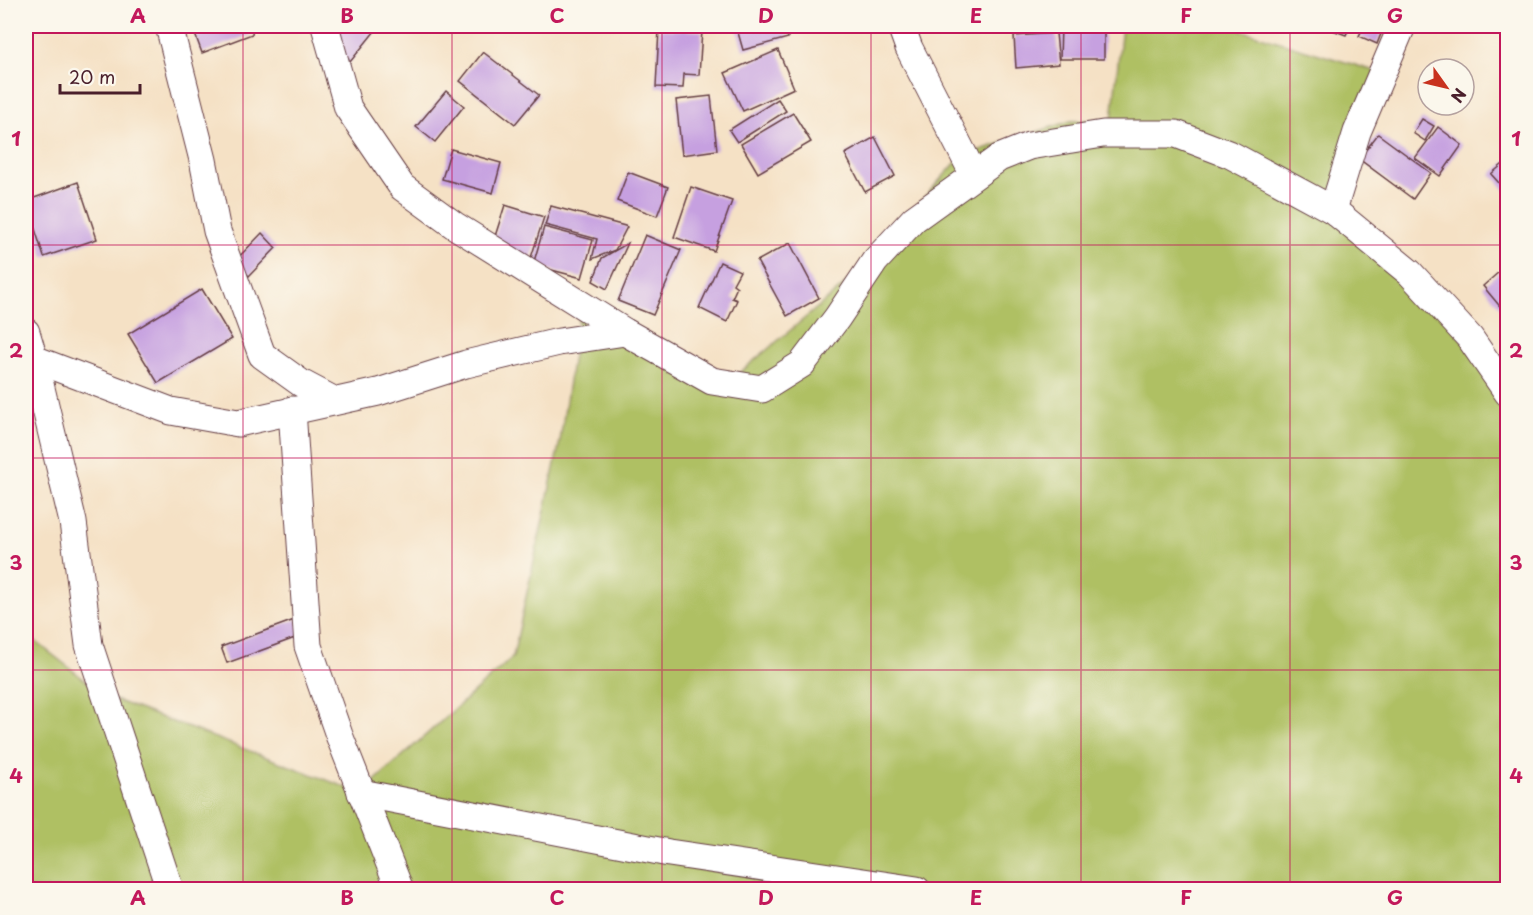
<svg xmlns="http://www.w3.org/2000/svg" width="1533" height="915" viewBox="0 0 1533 915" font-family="'Playpen Sans',sans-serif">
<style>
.green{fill:#afc063;stroke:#7c7047;stroke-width:1.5}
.building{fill:#c6a0e0}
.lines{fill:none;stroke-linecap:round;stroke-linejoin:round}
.street-casing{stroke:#643c42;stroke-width:29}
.street{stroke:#fff;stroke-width:27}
.grid{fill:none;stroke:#c2185b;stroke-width:1.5;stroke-opacity:0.55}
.neatline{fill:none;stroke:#c2185b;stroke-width:2}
.grid-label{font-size:20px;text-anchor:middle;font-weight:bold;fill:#c2185b}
</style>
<rect width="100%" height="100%" fill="#fbf7ec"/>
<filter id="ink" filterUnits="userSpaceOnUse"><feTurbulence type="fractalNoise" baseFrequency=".0167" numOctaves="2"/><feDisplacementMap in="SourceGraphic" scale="12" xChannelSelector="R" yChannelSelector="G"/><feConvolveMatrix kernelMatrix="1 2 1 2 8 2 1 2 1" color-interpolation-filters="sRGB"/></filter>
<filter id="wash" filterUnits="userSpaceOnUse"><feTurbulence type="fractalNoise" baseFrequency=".008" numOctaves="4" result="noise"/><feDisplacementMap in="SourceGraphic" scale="24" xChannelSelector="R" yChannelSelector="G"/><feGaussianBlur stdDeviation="1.35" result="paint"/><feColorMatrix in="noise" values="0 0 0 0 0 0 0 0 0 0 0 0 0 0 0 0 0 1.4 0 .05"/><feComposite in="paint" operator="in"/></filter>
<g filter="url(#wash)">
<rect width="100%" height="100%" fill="#f5e1c5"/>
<!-- green -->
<polygon class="green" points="1122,26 1228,26 1391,76 1329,203 1423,285 1507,404 1507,889 26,889 26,634 107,697 361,793 513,657 560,441 581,302 732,379 842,287 962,156 1071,121 1112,120"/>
<g id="blocks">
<!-- building -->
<g class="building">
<polygon points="192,26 253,26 252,34 202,53"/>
<polygon points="344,26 379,26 346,67 325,50"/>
<polygon points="750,26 785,26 788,38 743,50 737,29"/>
<polygon points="1010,26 1056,26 1057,29 1011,33"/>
<polygon points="1061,26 1104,26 1104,59 1060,59"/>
<polygon points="1322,26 1350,26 1346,35"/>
<polygon points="1364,26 1384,26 1377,44 1359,36"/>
<polygon points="659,29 702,31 699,75 684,74 683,88 656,87"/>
<polygon points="1056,33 1059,64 1016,68 1014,36"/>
<polygon points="778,50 794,88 743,111 725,73"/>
<polygon points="483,52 539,95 515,124 460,81"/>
<polygon points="446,91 464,106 435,142 416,127"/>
<polygon points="711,96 717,150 682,155 676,100"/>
<polygon points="778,99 786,111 737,142 729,130"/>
<polygon points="793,113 811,142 758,173 741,144"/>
<polygon points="1422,119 1434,126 1425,141 1413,133"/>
<polygon points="1438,127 1462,145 1440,176 1415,158"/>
<polygon points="1378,134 1431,173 1413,199 1359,159"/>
<polygon points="875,137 895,176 865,192 845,154"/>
<polygon points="451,149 501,163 493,193 442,179"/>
<polygon points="1508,160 1508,193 1491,174"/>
<polygon points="628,172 668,187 657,216 617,201"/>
<polygon points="78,182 97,239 44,257 26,201"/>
<polygon points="691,187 732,201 714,251 674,237"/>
<polygon points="505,205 544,217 529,264 490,252"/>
<polygon points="551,206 625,226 627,227 615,250 592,259 597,239 545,225"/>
<polygon points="544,227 593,240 582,278 533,265"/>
<polygon points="262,233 276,248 249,276 234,262"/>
<polygon points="645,235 681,250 653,315 618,301"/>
<polygon points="628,243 607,289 593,281 602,258"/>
<polygon points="790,243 819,298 787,316 757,261"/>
<polygon points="720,262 740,271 733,284 737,287 732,298 737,300 727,322 699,308"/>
<polygon points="1500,271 1508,281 1508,316 1483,286"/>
<polygon points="202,289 232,339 158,383 128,334"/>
<polygon points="297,619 303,635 227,663 221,647"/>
</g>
</g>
</g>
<g filter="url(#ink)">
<use href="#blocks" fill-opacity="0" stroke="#643c42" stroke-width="1.5"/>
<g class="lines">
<!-- street casing -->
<g class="street-casing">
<g id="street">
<polyline points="169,26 203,160 217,231 262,355 301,383 335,401"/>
<polyline points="325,26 348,108 402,187 454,225 625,332 712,381 762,389 802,364 837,318 875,261 914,219 999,158 1029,146 1103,134 1176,134 1231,155 1333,210 1410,273 1470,338 1508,393"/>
<polyline points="901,26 909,48 974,175"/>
<polyline points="1333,210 1357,132 1402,26"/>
<polyline points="26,332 34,359 73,522 89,645 170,890"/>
<polyline points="26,363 34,359 171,411 238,423 378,392 466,364 559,342 625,332"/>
<polyline points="292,410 308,646 339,735 400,890"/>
<polyline points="361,793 669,853 917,890"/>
</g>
</g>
<!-- street -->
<use href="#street" class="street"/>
</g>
</g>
<!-- grid -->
<path class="grid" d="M243 26V890M452 26V890M662 26V890M871 26V890M1081 26V890M1290 26V890M26 245H1508M26 458H1508M26 670H1508"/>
<!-- margin -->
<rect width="1533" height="915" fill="none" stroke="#fbf7ec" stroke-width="66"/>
<!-- north arrow -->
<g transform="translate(1446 87) rotate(124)"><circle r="28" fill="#fbf7ec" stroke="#b4a19f" stroke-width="1.5"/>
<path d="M0-4.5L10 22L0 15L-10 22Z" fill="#c8321e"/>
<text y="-9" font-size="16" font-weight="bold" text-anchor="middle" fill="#4a1f2b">N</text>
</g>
<!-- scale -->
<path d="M60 84v9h80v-9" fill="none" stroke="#4a1f2b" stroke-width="3"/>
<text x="69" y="84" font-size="18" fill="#4a1f2b" stroke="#fbf7ec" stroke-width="4.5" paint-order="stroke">20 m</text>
<rect x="33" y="33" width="1467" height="849" class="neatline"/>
<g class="grid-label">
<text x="138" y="23">A</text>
<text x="347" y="23">B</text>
<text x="557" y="23">C</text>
<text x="766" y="23">D</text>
<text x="976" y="23">E</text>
<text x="1186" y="23">F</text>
<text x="1395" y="23">G</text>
<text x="16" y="146">1</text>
<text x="1516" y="146">1</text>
<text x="16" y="358">2</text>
<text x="1516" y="358">2</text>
<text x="16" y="570">3</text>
<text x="1516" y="570">3</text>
<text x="16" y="783">4</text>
<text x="1516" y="783">4</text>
<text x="138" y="905">A</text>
<text x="347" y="905">B</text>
<text x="557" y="905">C</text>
<text x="766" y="905">D</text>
<text x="976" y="905">E</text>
<text x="1186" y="905">F</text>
<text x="1395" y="905">G</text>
</g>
</svg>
